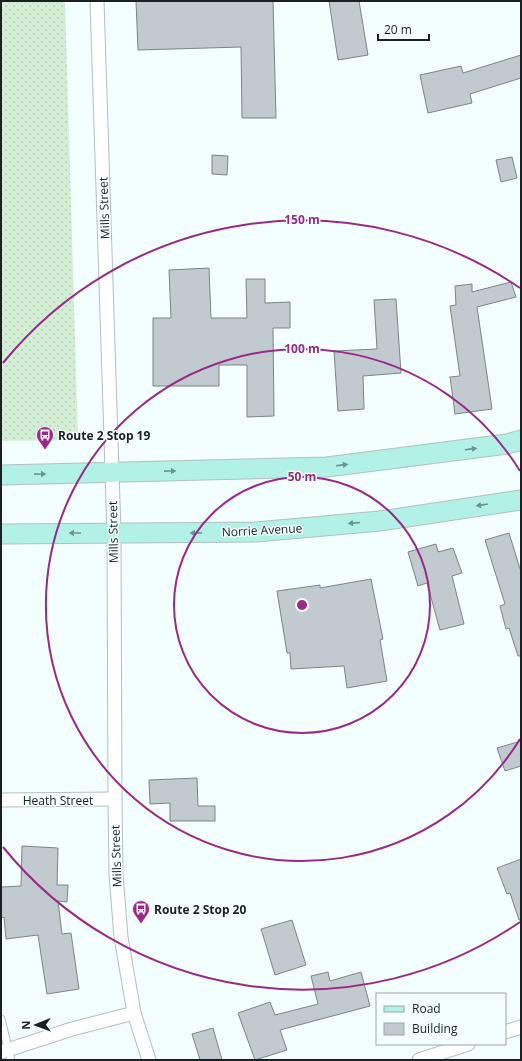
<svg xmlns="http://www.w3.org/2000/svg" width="522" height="1061" viewBox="0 0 522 1061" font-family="'Open Sans',sans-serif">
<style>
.grass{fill:url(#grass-dots)}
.building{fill:#c1cacf;stroke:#7b8488}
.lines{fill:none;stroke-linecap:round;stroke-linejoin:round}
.lane-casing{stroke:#b4bfbf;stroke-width:9}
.street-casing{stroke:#b4bfbf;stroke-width:15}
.secondary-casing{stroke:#b4bfbf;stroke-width:21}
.lane{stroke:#fff;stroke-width:7}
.street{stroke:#fff;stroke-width:13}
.secondary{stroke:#b2f1e6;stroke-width:19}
.oneway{fill:#6e938d}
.ring{fill:none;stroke:#9a2987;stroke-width:2}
.labels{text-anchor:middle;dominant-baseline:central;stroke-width:3;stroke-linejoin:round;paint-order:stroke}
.street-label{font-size:12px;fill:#1c2020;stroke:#f3fefe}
.poi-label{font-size:12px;font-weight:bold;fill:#1c2020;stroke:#f3fefe;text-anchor:start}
.centre{fill:#9a2987;stroke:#f3fefe;stroke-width:2}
.ring-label{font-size:12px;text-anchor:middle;font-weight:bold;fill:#9a2987;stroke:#f3fefe;stroke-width:3;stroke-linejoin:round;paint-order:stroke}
</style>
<defs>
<pattern id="grass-dots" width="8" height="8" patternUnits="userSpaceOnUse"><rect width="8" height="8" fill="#d3eed5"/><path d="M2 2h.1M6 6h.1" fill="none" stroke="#b5ccb7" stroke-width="1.8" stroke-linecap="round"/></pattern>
</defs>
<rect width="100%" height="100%" fill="#f3fefe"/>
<!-- grass -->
<polygon class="grass" points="1,1 65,1 78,440 1,441"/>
<!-- building -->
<g class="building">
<polygon points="136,1 273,1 276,118 242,118 241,47 138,50"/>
<polygon points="329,1 359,1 368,55 338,60"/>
<polygon points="521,55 521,78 470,94 472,103 428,113 420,75 461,66 463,73"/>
<polygon points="212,155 228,156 227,175 212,174"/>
<polygon points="512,157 517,178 501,182 496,160"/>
<polygon points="209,268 211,318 247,318 246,279 265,279 265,303 290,302 290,328 273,328 274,416 247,417 247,365 219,365 219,386 153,386 153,318 171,318 169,270"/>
<polygon points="511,282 516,297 477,307 492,409 455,414 450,377 460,376 450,306 456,305 455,286 472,284 472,292"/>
<polygon points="396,299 401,373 363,376 364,409 338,411 334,351 377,349 374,300"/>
<polygon points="509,533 521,572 521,656 518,656 509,628 506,629 500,606 505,604 485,540"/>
<polygon points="436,544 438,552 453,548 462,573 452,576 464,624 440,630 427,583 418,586 408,552"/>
<polygon points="371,579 383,639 380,640 387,681 347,688 344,666 291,669 290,653 287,653 277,591 320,585 320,588"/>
<polygon points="521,741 521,766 505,771 497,748"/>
<polygon points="197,778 198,806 215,806 215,821 170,821 170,803 150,804 149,780"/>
<polygon points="22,846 58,848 57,885 68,885 67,902 58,901 62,934 71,933 79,989 47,994 38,935 6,939 4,917 1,918 1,887 21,886"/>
<polygon points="521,859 521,920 519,920 510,893 507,894 497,868"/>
<polygon points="292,920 306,965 275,975 261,929"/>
<polygon points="328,972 330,981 361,972 370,1006 280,1030 287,1050 255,1060 238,1013 270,1002 275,1015 318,1004 311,976"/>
<polygon points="213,1028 222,1060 200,1060 192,1034"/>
</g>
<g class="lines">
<!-- lane casing -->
<g class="lane-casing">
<polyline id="lane" points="1,1019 11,1060"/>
</g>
<!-- street casing -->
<g class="street-casing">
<g id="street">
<polyline points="97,1 114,533 115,799 116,875 121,937 134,1013 149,1060"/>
<polyline points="1,800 115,799"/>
<polyline points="505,1032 521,1027"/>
<polyline points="1,1052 72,1029 134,1013"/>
<polyline points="419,1060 468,1044"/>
</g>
</g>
<!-- secondary casing -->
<g class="secondary-casing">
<g id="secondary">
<polyline points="1,475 327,467 507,444 521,440"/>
<polyline points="1,534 256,532 380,521 521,500"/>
</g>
</g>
<!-- lane -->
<use href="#lane" class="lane"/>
<!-- street -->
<use href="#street" class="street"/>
<!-- secondary -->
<use href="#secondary" class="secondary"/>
</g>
<!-- one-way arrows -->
<defs><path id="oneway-solid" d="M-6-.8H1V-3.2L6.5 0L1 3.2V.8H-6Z"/></defs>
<g class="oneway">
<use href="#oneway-solid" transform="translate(471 449) rotate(-7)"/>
<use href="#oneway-solid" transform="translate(342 465) rotate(-7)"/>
<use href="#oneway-solid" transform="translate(170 471) rotate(-1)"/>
<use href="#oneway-solid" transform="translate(40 474) rotate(-1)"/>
<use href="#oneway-solid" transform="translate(482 505) rotate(171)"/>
<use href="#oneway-solid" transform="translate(354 523) rotate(175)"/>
<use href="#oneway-solid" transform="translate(75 533) rotate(180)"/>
<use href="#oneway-solid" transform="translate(196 533) rotate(180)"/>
</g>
<!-- distance rings -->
<g class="ring">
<circle cx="302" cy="605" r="128"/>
<path d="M520 739A256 256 0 1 1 520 471"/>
<path d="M520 922A385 385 0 0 1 3 847M3 363A385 385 0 0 1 520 288"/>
</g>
<!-- icons -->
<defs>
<g id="bus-pin" transform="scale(0.9)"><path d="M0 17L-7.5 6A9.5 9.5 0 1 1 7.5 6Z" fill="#9a2987" stroke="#f3fefe"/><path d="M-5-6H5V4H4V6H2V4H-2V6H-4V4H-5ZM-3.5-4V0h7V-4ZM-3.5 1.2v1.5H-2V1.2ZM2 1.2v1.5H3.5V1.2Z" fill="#fff"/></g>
</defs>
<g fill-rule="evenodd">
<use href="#bus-pin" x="45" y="435"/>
<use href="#bus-pin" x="141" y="909"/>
</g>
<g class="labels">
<!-- street labels -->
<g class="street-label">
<text transform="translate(104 208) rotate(-92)">Mills Street</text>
<text transform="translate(262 530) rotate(-3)">Norrie Avenue</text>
<text transform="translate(113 532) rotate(-91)">Mills Street</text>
<text x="58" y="800">Heath Street</text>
<text transform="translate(116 856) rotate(-92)">Mills Street</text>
</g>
<!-- poi labels -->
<g class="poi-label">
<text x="58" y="435">Route 2 Stop 19</text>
<text x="154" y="909">Route 2 Stop 20</text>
</g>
</g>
<circle cx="302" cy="605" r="6" class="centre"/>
<g class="ring-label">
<text x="302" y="224">150 m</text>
<text x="302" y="353">100 m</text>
<text x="302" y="481">50 m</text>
</g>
<!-- border -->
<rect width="522" height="1061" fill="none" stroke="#1c2020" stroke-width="4"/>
<!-- legend -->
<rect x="376" y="993" width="130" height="52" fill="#f3fefe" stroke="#9da5a5"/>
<rect x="384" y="1006" width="20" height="6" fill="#b2f1e6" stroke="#9da5a5"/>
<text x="412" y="1013" font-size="12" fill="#1c2020">Road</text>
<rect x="384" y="1023" width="20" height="12" fill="#c1cacf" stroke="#9da5a5"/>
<text x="412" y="1033" font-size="12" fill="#1c2020">Building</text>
<!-- north arrow -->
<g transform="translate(36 1025) rotate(269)" stroke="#f3fefe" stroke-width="3" paint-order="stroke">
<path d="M0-3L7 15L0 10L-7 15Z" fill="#1c2020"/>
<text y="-6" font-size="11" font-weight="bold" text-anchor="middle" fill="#1c2020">N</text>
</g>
<!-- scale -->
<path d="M378 34v6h51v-6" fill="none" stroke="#1c2020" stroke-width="2"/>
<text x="384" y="34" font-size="12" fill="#1c2020" stroke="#f3fefe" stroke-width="3" paint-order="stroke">20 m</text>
</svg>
